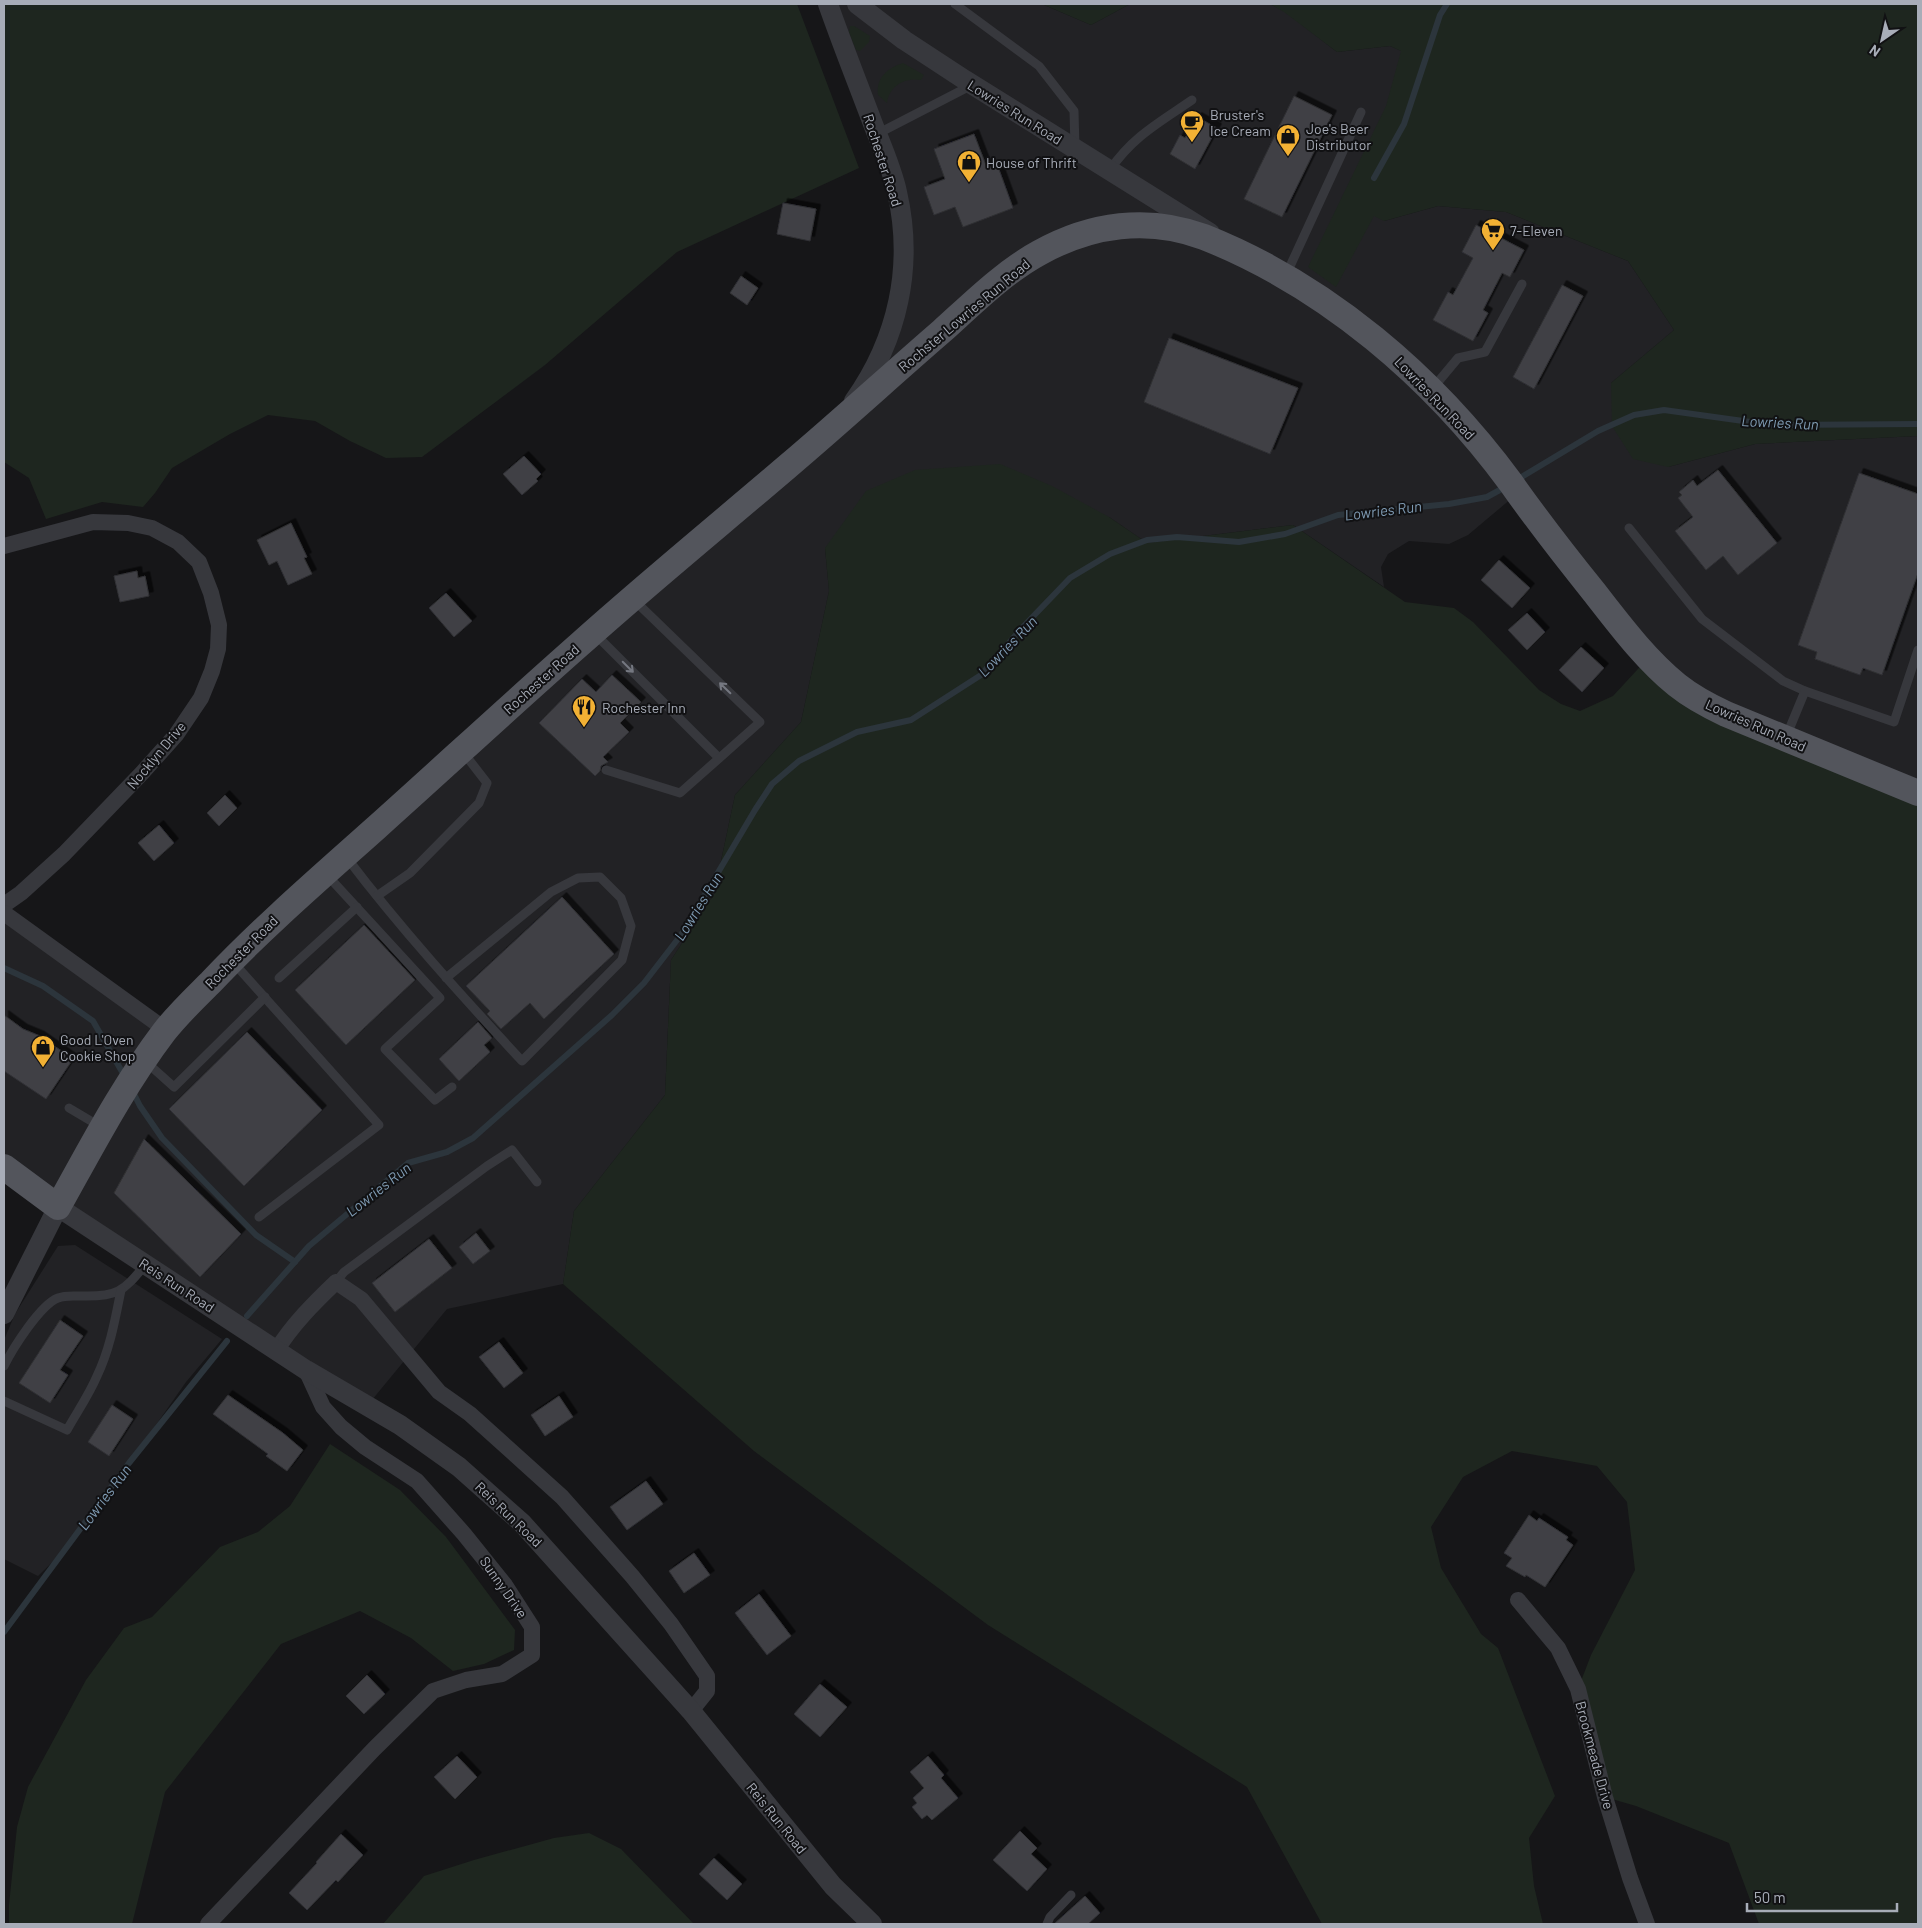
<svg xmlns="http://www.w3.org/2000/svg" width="1922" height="1928" viewBox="0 0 1922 1928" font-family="Barlow,sans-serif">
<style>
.built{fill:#222225}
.green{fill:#1e261f}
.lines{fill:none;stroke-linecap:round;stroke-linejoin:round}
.stream{stroke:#2c353c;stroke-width:6}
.building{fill:#404145;stroke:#303034;filter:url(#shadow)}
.service{stroke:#37383d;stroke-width:9}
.minor{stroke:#37383d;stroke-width:16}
.tertiary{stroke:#37383d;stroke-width:20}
.primary{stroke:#53555c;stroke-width:26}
.oneway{stroke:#757881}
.labels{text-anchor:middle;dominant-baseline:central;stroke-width:4;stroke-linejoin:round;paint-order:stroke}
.street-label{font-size:14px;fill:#a8adb8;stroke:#111113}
.poi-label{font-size:14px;fill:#a8adb8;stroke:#111113;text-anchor:start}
.water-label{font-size:15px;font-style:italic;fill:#7f9bb3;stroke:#111113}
</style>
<defs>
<filter id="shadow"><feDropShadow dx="4.5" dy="-4.5" stdDeviation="0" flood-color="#0009"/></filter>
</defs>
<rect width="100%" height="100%" fill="#161618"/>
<!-- built -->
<g class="built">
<polygon points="828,4 1042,4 1091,25 1130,4 1270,4 1284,11 1337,52 1390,46 1425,61 1384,221 1438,206 1506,212 1628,261 1674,330 1611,383 1668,467 1755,444 1918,436 1918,793 1706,704 1518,493 1468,535 1449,544 1409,541 1388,554 1381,567 1384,587 1293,525 1147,543 1109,517 825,548 829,591 801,722 735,795 714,894 671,960 665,1095 574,1211 563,1284 447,1309 367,1406 4,1167 4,913 166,1029 838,423 884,350 903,230"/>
<polygon points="75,1245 222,1339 186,1382 76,1539 38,1576 4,1559 4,1340 15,1314 58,1246"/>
</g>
<!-- green -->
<g class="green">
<polygon points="4,4 797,4 859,168 677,252 545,365 422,457 386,458 350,441 315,421 268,415 230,434 172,468 155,493 143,507 102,502 46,519 29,478 4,462"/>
<polygon points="1042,4 1130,4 1091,25"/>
<polygon points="1270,4 1918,4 1918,436 1755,444 1668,467 1633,459 1612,426 1611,383 1674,330 1628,261 1506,212 1438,206 1384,221 1374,216 1336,287 1308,267 1386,106 1401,51 1390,46 1337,52 1284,12"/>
<polygon points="850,26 854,26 870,36 869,42 860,51 856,50 849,32"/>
<path d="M903 63 924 75 921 80C905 77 889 86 887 103L878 95C876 77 888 68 903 63Z"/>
<polygon points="1000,464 1052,486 1109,517 1147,543 1293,525 1405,602 1454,608 1473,622 1539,690 1561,704 1580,711 1613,696 1649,657 1663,672 1918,793 1918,1924 1759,1924 1729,1843 1636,1806 1605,1797 1578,1689 1591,1655 1635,1570 1627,1502 1597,1466 1512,1451 1463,1477 1431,1527 1441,1568 1481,1634 1498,1648 1555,1796 1529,1838 1534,1886 1543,1924 1322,1924 1247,1787 988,1625 754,1451 563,1284 574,1211 665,1095 671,960 714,894 735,795 801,722 829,591 825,548 866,491 915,470"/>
<polygon points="330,1444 400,1490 446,1537 515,1630 514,1650 484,1664 453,1671 411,1638 360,1611 281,1644 165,1792 132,1924 9,1924 9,1905 17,1827 28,1787 86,1680 124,1628 152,1617 220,1547 258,1532 290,1506"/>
<polygon points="589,1833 621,1849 694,1924 383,1924 424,1876 474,1860 554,1838"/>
</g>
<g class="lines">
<!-- stream -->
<g class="stream">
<polyline points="1374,178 1404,124 1440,15 1447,4"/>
<polyline points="1515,481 1598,431 1634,415 1664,410 1772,425 1918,424"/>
<polyline points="4,968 43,986 93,1021 125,1077"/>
<polyline points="132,1090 140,1106 162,1138 256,1235 295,1262"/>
<polyline points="247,1316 309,1246 408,1163 447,1152 473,1138 612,1015 644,983 681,935 755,810 772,784 799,761 857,732 911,720 981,675 1021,629 1070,578 1110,554 1147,540 1177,537 1239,542 1285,534 1338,515 1449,504 1487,497 1507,486"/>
<polyline points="4,1632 129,1463 227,1341"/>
</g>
</g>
<!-- building -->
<g class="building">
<polygon points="1294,96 1332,115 1282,217 1244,199"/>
<polygon points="1197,117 1217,128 1195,169 1170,154 1180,135 1185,138"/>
<polygon points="974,134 987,168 997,164 1013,208 963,227 955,207 934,215 924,187 945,179 934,149"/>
<polygon points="783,203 816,209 810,241 777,234"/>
<polygon points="1476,225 1524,250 1510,277 1502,273 1483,310 1488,313 1473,341 1433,320 1448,292 1453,295 1473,258 1462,252"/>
<polygon points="741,276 758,288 747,305 730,293"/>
<polygon points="1562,285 1583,296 1534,389 1513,377"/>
<polygon points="1169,338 1298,388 1270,454 1144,402"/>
<polygon points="524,456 541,474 536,479 538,481 522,495 503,474"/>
<polygon points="1718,470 1777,543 1738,575 1723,556 1706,570 1675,531 1693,517 1678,498 1682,495 1679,492 1693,480 1697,486"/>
<polygon points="1859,473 1918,494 1918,573 1882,675 1863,668 1860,675 1815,659 1817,652 1798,645"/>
<polygon points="291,523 307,557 304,558 312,574 288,585 277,561 269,565 257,540"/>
<polygon points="1499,560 1530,588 1512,608 1481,580"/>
<polygon points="137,571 138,578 145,576 149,596 120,602 114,576"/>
<polygon points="446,593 472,621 454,637 429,608"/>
<polygon points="1527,613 1545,632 1527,650 1508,630"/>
<polygon points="1581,647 1604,668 1582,692 1559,670"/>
<polygon points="612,675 641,702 620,723 629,732 603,757 608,762 601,766 600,771 595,776 539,723 582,679 596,692"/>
<polygon points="225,795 237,808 219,826 207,813"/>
<polygon points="159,825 174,843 154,861 138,843"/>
<polygon points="562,897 614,954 544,1019 530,1003 501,1029 487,1014 490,1011 466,986"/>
<polygon points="364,925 415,980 346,1045 295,990"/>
<polygon points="4,1015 23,1029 40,1036 73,1059 46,1099 4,1071"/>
<polygon points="478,1022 492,1038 484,1045 490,1052 459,1081 439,1059"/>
<polygon points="247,1032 322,1110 244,1186 169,1109"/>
<polygon points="144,1139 241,1234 200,1277 114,1193"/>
<polygon points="476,1233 490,1251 473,1264 459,1247"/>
<polygon points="429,1239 452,1268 395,1312 372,1283"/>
<polygon points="60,1320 83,1336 60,1370 68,1375 50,1403 19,1383"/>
<polygon points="499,1342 523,1373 504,1388 479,1357"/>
<polygon points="228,1395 283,1433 303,1450 287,1471 266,1456 268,1454 213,1414"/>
<polygon points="559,1396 573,1417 545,1436 531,1415"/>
<polygon points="112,1405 133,1419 109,1456 88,1442"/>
<polygon points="646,1481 663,1504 627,1530 610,1507"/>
<polygon points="1529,1515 1537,1521 1539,1518 1568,1537 1566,1540 1573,1545 1545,1587 1526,1575 1525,1577 1506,1566 1512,1558 1504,1553"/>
<polygon points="694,1553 710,1575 684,1593 669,1571"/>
<polygon points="759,1594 791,1636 767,1655 735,1613"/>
<polygon points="367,1675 385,1694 364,1714 346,1696"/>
<polygon points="820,1684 847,1707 820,1737 794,1714"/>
<polygon points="457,1756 477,1777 455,1799 434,1777"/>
<polygon points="928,1756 944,1775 941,1778 958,1798 932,1820 927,1815 922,1819 912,1807 917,1803 913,1798 924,1788 910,1772"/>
<polygon points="1020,1831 1037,1848 1031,1854 1047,1869 1027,1891 993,1860"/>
<polygon points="341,1834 363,1855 338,1882 336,1880 307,1910 289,1893 317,1863 316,1862"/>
<polygon points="714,1858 742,1884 727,1900 699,1874"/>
<polygon points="1085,1896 1100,1913 1088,1924 1054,1924"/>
</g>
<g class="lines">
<!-- service -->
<g class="service">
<polyline points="955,4 1039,66 1074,111 1075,148"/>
<polyline points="877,134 972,85"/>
<path d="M1110 170C1132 137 1160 122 1192 100"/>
<polyline points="1286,275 1361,112"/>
<polyline points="1433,388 1458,358 1485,352 1522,284"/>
<polyline points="1629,528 1702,619 1783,681 1805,691"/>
<polyline points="595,634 719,758"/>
<polyline points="1786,737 1805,691 1894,722 1918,650"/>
<polyline points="606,770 680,793 760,722 634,600"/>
<path d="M347 858C401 929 461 995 522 1061L622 960 631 926 621 898 600 877 578 878 551 892 446 978"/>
<polyline points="327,875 440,998 385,1049 435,1100 452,1087"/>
<polyline points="377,896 410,873 479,803 487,783 463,752"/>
<polyline points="233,962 379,1125 259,1217"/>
<polyline points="279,978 357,907"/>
<polyline points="145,1061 174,1087 265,997"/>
<polyline points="69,1108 101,1127"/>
<polyline points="336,1282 344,1272 487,1166 512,1150 537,1182"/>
<path d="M4 1366C13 1348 40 1305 58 1298 65 1295 73 1296 81 1296 117 1297 123 1292 145 1265"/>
<path d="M4 1401 67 1430C77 1412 89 1395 97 1376 110 1349 115 1320 121 1290"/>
<polyline points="1047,1924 1050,1917 1071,1895"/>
</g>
<!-- minor -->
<g class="minor">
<polyline points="4,546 93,522 128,523 152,528 178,542 199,562 211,593 219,625 218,649 212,671 201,698 176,735 142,773 64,854 21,893 4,905"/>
<polyline points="4,913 166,1030"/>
<path d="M276 1351C292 1325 314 1303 336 1282L361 1299 439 1392 470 1414 562 1497 632 1576 671 1624 707 1676V1691L691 1711"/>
<polyline points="1518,1600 1558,1648 1578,1689 1605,1797 1630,1878 1647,1924"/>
<polyline points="208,1924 374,1749 433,1691 466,1680 502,1674 532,1655 532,1627 505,1585 464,1534 417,1481 365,1447 341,1427 323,1407 306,1370"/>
</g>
<!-- tertiary -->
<g class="tertiary">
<path d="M828 4C842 44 858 84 873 124 882 147 892 169 897 192 914 266 898 339 854 401"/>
<polyline points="857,4 904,40 965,80 1210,233"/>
<polyline points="4,1314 58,1207 306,1370 400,1425 459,1467 522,1523 691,1711 833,1886 872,1924"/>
</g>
<!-- primary -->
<path class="primary" d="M4 1167 58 1207C91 1148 123 1086 164 1032 178 1014 195 998 211 982 263 927 321 877 377 827 445 766 512 704 580 644 648 583 719 525 788 466 840 422 890 376 942 331 972 304 1004 272 1039 253 1091 224 1148 216 1204 237 1327 286 1433 377 1511 483 1537 520 1565 556 1594 592 1619 624 1645 659 1677 685 1692 697 1709 706 1726 714L1918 793"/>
</g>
<!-- one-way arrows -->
<defs><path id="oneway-shaft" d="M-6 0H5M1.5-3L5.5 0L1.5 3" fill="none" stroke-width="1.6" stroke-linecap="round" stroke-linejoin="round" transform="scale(1.25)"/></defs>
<g class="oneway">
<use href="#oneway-shaft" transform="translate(628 667) rotate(45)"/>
<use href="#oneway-shaft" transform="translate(725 688) rotate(-136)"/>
</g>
<!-- icons -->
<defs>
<g id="cafe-pin" transform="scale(1.25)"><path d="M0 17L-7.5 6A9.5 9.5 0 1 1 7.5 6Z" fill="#f2b134" stroke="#111113"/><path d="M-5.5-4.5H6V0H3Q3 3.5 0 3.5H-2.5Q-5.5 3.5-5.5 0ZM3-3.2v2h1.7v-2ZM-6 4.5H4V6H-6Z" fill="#111"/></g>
<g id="shop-pin" transform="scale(1.25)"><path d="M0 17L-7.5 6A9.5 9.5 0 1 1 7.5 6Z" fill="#f2b134" stroke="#111113"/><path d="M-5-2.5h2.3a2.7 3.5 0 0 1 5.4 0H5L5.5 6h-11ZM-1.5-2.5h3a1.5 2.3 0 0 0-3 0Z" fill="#111"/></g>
<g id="supermarket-pin" transform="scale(1.25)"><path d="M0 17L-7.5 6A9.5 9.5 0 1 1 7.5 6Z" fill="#f2b134" stroke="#111113"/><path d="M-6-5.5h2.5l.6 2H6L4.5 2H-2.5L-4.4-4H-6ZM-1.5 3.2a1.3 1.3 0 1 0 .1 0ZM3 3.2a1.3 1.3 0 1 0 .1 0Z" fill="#111"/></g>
<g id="restaurant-pin" transform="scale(1.25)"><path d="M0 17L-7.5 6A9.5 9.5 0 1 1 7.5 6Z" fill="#f2b134" stroke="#111113"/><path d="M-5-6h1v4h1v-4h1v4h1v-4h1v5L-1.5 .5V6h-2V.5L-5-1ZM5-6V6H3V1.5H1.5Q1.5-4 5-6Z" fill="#111"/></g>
</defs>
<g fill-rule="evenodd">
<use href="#cafe-pin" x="1192" y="122"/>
<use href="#shop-pin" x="1288" y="136"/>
<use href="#shop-pin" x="969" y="162"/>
<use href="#supermarket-pin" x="1493" y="230"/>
<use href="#restaurant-pin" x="584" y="707"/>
<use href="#shop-pin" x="43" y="1047"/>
</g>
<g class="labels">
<!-- street labels -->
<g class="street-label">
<text transform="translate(1015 112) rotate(32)">Lowries Run Road</text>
<text transform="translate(883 160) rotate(72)">Rochester Road</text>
<text transform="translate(964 315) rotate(-40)">Rochster Lowries Run Road</text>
<text transform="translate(1435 398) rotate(46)">Lowries Run Road</text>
<text transform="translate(541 679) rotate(-42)">Rochester Road</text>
<text transform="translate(1756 725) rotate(24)">Lowries Run Road</text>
<text transform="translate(156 755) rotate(-50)">Nocklyn Drive</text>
<text transform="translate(241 952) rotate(-45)">Rochester Road</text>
<text transform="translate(177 1285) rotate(33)">Reis Run Road</text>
<text transform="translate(509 1514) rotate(44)">Reis Run Road</text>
<text transform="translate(504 1587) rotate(55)">Sunny Drive</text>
<text transform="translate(1595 1755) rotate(75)">Brookmeade Drive</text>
<text transform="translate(777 1818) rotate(51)">Reis Run Road</text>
</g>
<!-- poi labels -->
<g class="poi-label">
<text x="1210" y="114">Bruster's<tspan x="1210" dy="16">Ice Cream</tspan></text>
<text x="1306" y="128">Joe's Beer<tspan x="1306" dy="16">Distributor</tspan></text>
<text x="986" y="162">House of Thrift</text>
<text x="1510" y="230">7-Eleven</text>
<text x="602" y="707">Rochester Inn</text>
<text x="60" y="1039">Good L'Oven<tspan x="60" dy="16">Cookie Shop</tspan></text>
</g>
<!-- water labels -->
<g class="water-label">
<text transform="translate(1780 422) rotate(3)">Lowries Run</text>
<text transform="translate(1383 510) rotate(-7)">Lowries Run</text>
<text transform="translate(1007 646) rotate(-46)">Lowries Run</text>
<text transform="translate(698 906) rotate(-58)">Lowries Run</text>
<text transform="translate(378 1189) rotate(-38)">Lowries Run</text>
<text transform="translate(104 1497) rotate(-53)">Lowries Run</text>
</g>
</g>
<!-- border -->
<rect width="1922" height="1928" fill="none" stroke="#a8adb8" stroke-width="10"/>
<!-- north arrow -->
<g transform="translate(1882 40) rotate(214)" stroke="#111113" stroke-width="4" paint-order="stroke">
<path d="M0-4L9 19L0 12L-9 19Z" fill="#a8adb8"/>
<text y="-8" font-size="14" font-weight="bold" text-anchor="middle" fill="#a8adb8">N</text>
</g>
<!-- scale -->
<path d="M1747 1903v8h150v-8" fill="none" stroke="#a8adb8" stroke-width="2.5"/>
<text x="1754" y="1903" font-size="15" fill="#a8adb8" stroke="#111113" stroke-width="4" paint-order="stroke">50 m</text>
</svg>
